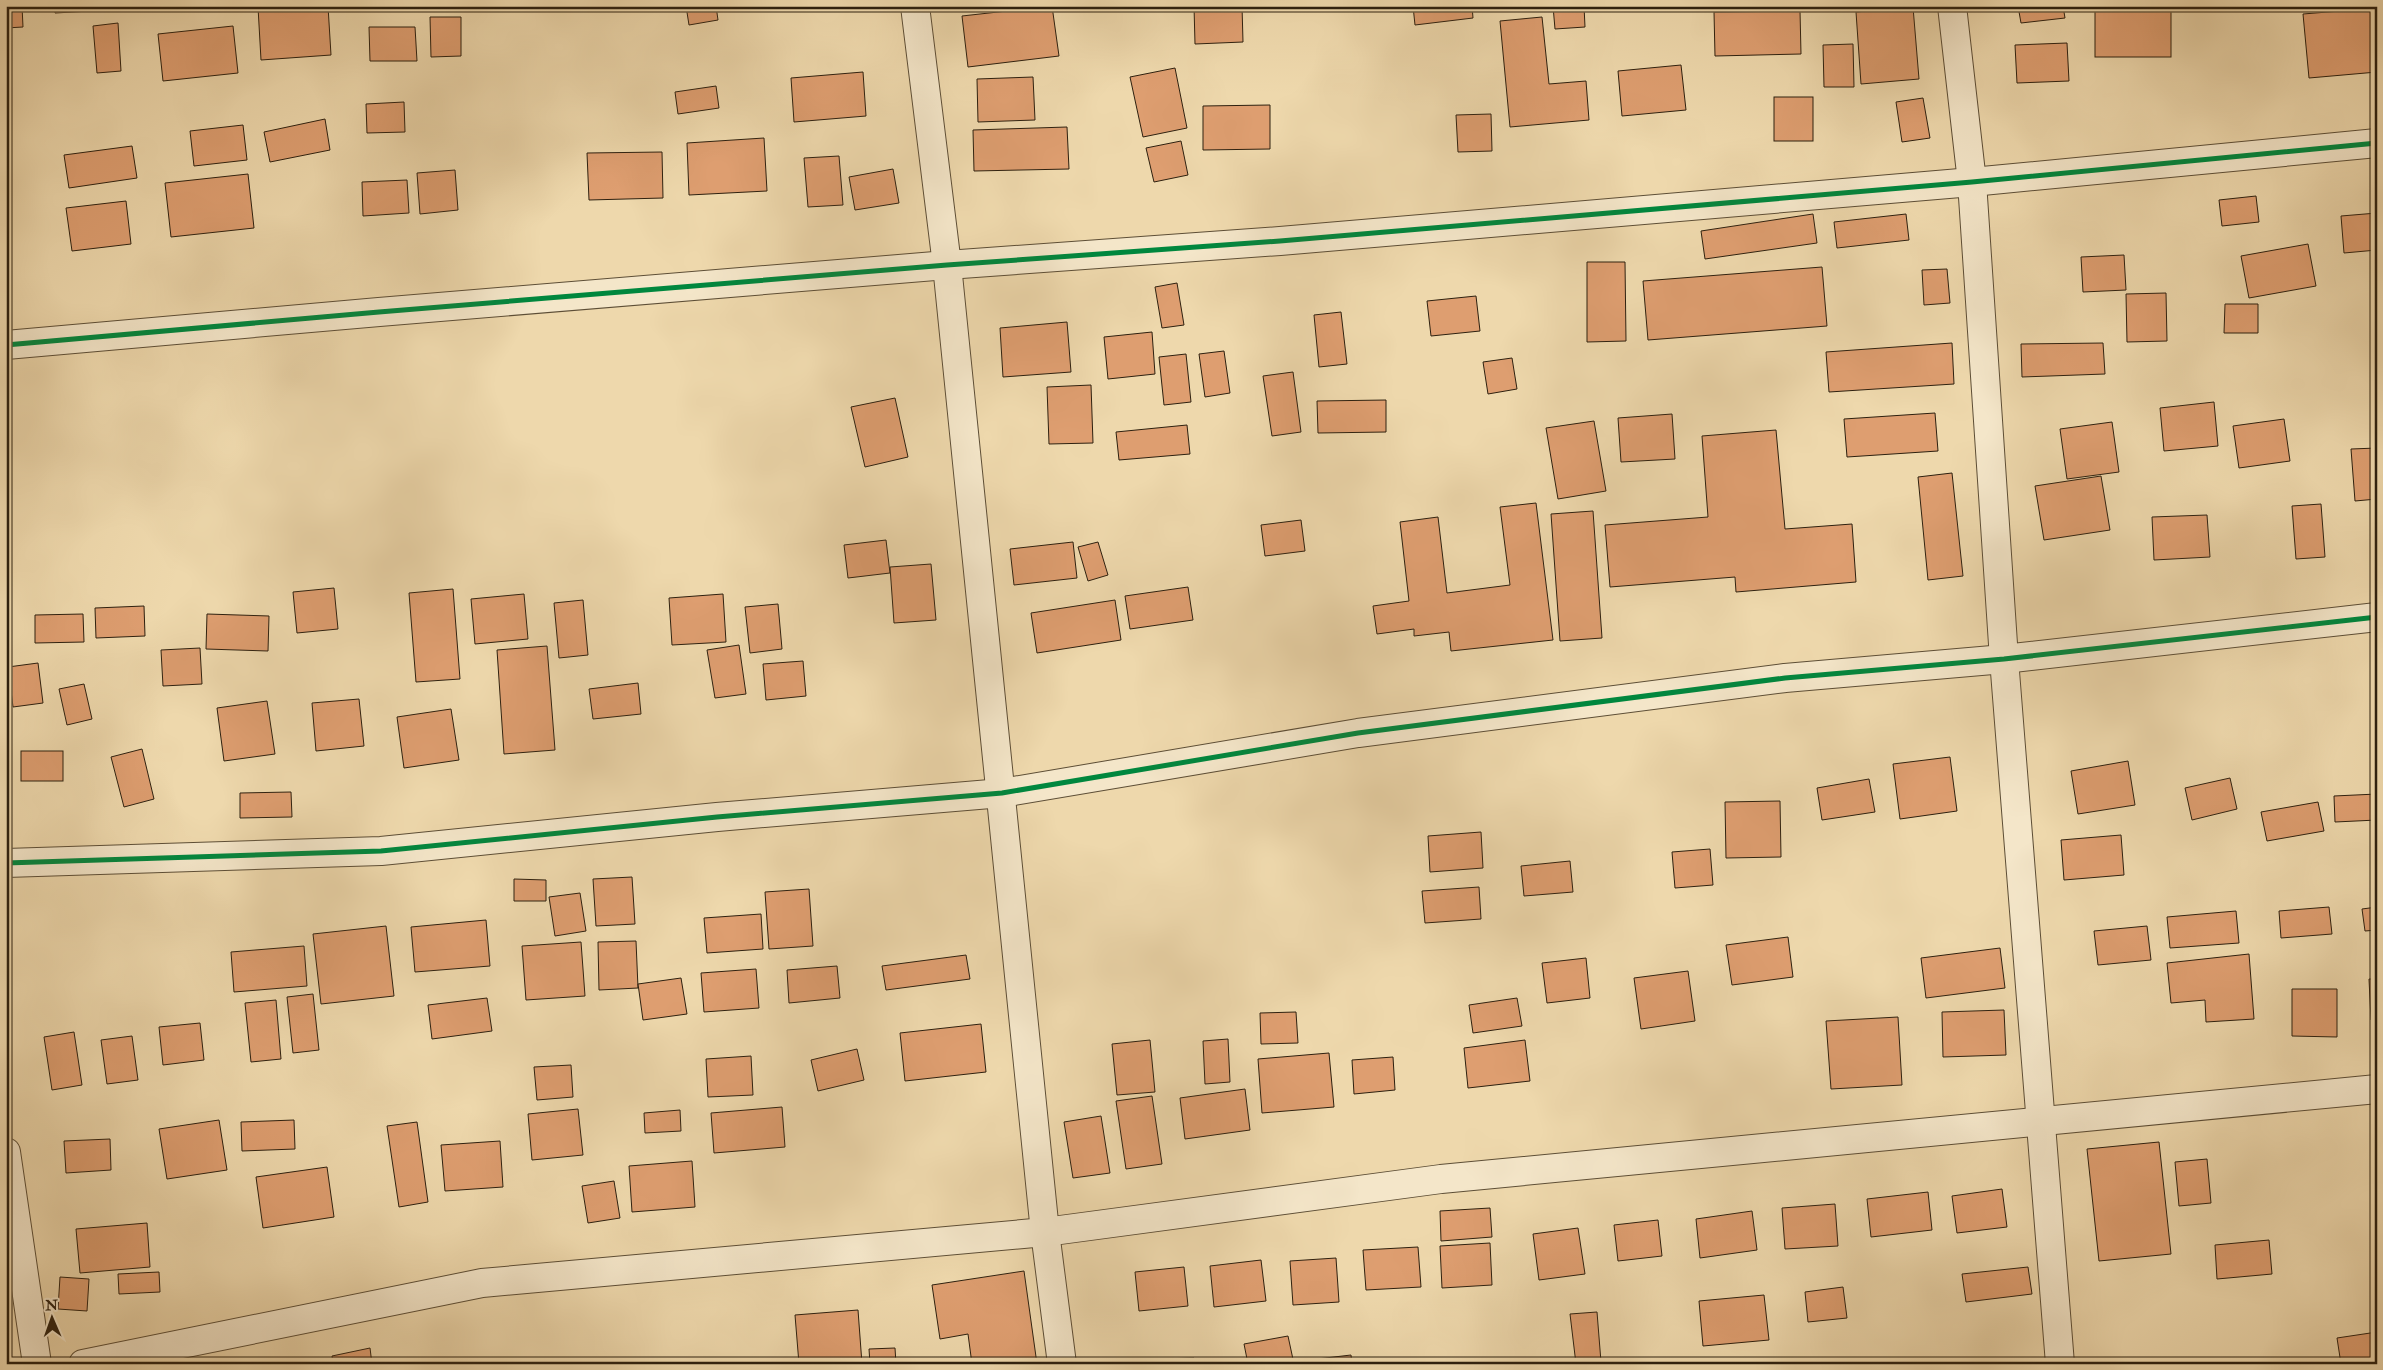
<svg xmlns="http://www.w3.org/2000/svg" width="2383" height="1370" viewBox="0 0 2383 1370" font-family="'IM FELL Double Pica',serif">
<style>
.building{fill:#de9e70;stroke:#2d200f}
.lines{fill:none;stroke-linecap:round;stroke-linejoin:round}
.minor-casing{stroke:#5d4e36;stroke-width:30}
.minor{stroke:#f4e6c9;stroke-width:28}
.cycleway-casing{stroke:#f4e6c9;stroke-width:8}
.cycleway{stroke:#00873e;stroke-width:5}
</style>
<rect width="100%" height="100%" fill="#eed8ac"/>
<filter id="stains"><feTurbulence type="fractalNoise" baseFrequency=".004" numOctaves="4"/><feColorMatrix values="0 0 0 0 .2 0 0 0 0 .09 0 0 0 0 .02 0 0 0 .5 -.17"/></filter>
<radialGradient id="worn" r=".72"><stop offset=".6" stop-color="#630" stop-opacity="0"/><stop offset="1" stop-color="#630" stop-opacity=".3"/></radialGradient>
<!-- building -->
<g class="building">
<polygon points="6,6 22,6 23,27 6,28"/>
<polygon points="55,6 108,6 108,10 55,13"/>
<polygon points="328,6 331,55 261,60 258,7"/>
<polygon points="686,6 716,6 718,20 689,25"/>
<polygon points="1052,6 1059,56 968,67 962,16"/>
<polygon points="1194,6 1242,6 1243,42 1195,44"/>
<polygon points="1413,6 1472,6 1473,18 1415,25"/>
<polygon points="1553,6 1584,6 1585,27 1555,29"/>
<polygon points="1852,6 1893,6 1893,10 1852,11"/>
<polygon points="2018,6 2063,6 2065,18 2021,23"/>
<rect x="2095" y="6" width="76" height="51"/>
<polygon points="1913,7 1919,79 1861,84 1856,12"/>
<polygon points="2377,8 2377,72 2309,78 2303,14"/>
<polygon points="1800,11 1801,54 1715,56 1714,12"/>
<polygon points="430,17 461,17 461,56 431,57"/>
<polygon points="1542,17 1549,84 1586,81 1589,120 1510,127 1500,21"/>
<polygon points="118,23 121,71 97,73 93,26"/>
<polygon points="233,26 238,73 163,81 158,34"/>
<polygon points="369,27 415,27 417,61 370,61"/>
<polygon points="2067,43 2069,81 2017,83 2015,45"/>
<polygon points="1853,44 1854,87 1824,87 1823,45"/>
<polygon points="1681,65 1686,110 1622,116 1618,71"/>
<polygon points="1175,68 1187,128 1143,137 1130,77"/>
<polygon points="863,72 866,116 794,122 791,78"/>
<polygon points="1033,77 1035,120 978,122 977,79"/>
<polygon points="716,86 719,108 678,114 675,92"/>
<rect x="1774" y="97" width="39" height="44"/>
<polygon points="1923,98 1930,138 1902,142 1896,102"/>
<polygon points="404,102 405,132 367,133 366,104"/>
<polygon points="1270,105 1270,149 1203,150 1203,106"/>
<polygon points="1491,114 1492,151 1458,152 1456,115"/>
<polygon points="325,119 330,150 270,162 264,132"/>
<polygon points="243,125 247,160 194,166 190,131"/>
<polygon points="1067,127 1069,169 974,171 973,130"/>
<polygon points="764,138 767,191 689,195 687,143"/>
<polygon points="1181,141 1188,175 1154,182 1146,148"/>
<polygon points="132,146 137,178 69,188 64,155"/>
<polygon points="662,152 663,198 589,200 587,153"/>
<polygon points="839,156 843,205 808,207 804,158"/>
<polygon points="893,169 899,203 855,210 849,177"/>
<polygon points="455,170 458,210 420,214 417,173"/>
<polygon points="248,174 254,228 171,237 165,183"/>
<polygon points="407,180 409,213 363,216 362,182"/>
<polygon points="2256,196 2259,222 2222,226 2219,200"/>
<polygon points="126,201 131,244 72,251 66,208"/>
<polygon points="2377,213 2377,250 2344,253 2341,216"/>
<polygon points="1813,214 1817,243 1705,259 1701,231"/>
<polygon points="1906,214 1909,240 1837,248 1834,222"/>
<polygon points="2308,244 2316,286 2249,298 2241,256"/>
<polygon points="2124,255 2126,290 2083,292 2081,257"/>
<polygon points="1587,262 1625,262 1626,341 1587,342"/>
<polygon points="1822,267 1827,326 1648,340 1643,281"/>
<polygon points="1947,269 1950,303 1924,305 1922,270"/>
<polygon points="1177,283 1184,325 1162,328 1155,287"/>
<polygon points="2166,293 2167,341 2127,342 2126,294"/>
<polygon points="1476,296 1480,331 1431,336 1427,301"/>
<polygon points="2225,304 2258,304 2258,333 2224,333"/>
<polygon points="1341,312 1347,364 1319,367 1314,315"/>
<polygon points="1067,322 1071,372 1003,377 1000,328"/>
<polygon points="1152,332 1155,374 1108,379 1104,337"/>
<polygon points="1952,343 1954,384 1829,392 1826,352"/>
<polygon points="2103,343 2105,374 2022,377 2021,344"/>
<polygon points="1224,351 1230,393 1205,397 1199,354"/>
<polygon points="1186,354 1191,402 1164,405 1159,357"/>
<polygon points="1512,358 1517,389 1488,394 1483,362"/>
<polygon points="1293,372 1301,432 1272,436 1263,376"/>
<polygon points="1091,385 1093,443 1049,444 1047,387"/>
<polygon points="895,398 908,457 865,467 851,407"/>
<polygon points="1386,400 1386,432 1318,433 1317,401"/>
<polygon points="2214,402 2218,446 2164,451 2160,408"/>
<polygon points="1935,413 1938,451 1847,457 1844,419"/>
<polygon points="1672,414 1675,459 1621,462 1618,418"/>
<polygon points="2284,419 2290,461 2239,468 2233,426"/>
<polygon points="1594,421 1606,491 1558,499 1546,428"/>
<polygon points="2112,422 2119,472 2067,479 2060,429"/>
<polygon points="1187,425 1190,454 1119,460 1116,432"/>
<polygon points="1776,430 1785,529 1852,524 1856,582 1736,592 1735,577 1610,587 1605,525 1708,517 1702,436"/>
<polygon points="2377,448 2377,499 2355,501 2351,449"/>
<polygon points="1952,473 1963,576 1928,580 1918,477"/>
<polygon points="2101,476 2110,530 2044,540 2035,486"/>
<polygon points="1536,503 1553,640 1451,651 1449,632 1414,636 1414,629 1377,634 1373,606 1409,601 1400,522 1438,517 1447,593 1510,585 1500,507"/>
<polygon points="2321,504 2325,557 2296,559 2292,506"/>
<polygon points="1593,511 1602,638 1560,641 1551,514"/>
<polygon points="2207,515 2210,557 2154,560 2152,517"/>
<polygon points="1301,520 1305,551 1265,556 1261,525"/>
<polygon points="886,540 890,573 848,578 844,545"/>
<polygon points="1073,542 1077,578 1014,585 1010,549"/>
<polygon points="1098,542 1108,575 1088,581 1078,547"/>
<polygon points="931,564 936,620 894,623 890,567"/>
<polygon points="1188,587 1193,620 1130,629 1125,596"/>
<polygon points="334,588 338,629 297,633 293,592"/>
<polygon points="453,589 460,679 416,682 409,593"/>
<polygon points="524,594 528,639 475,644 471,599"/>
<polygon points="723,594 726,642 672,645 669,598"/>
<polygon points="583,600 588,655 559,658 554,603"/>
<polygon points="1115,600 1121,640 1037,653 1031,613"/>
<polygon points="778,604 782,649 750,653 745,607"/>
<polygon points="144,606 145,636 96,638 95,608"/>
<polygon points="83,614 84,642 35,643 35,615"/>
<polygon points="207,614 269,616 268,651 206,649"/>
<polygon points="739,645 746,694 715,698 707,650"/>
<polygon points="547,646 555,750 504,754 497,650"/>
<polygon points="200,648 202,684 163,686 161,650"/>
<polygon points="803,661 806,696 766,700 763,664"/>
<polygon points="38,663 43,703 13,707 8,667"/>
<polygon points="638,683 641,714 593,719 589,689"/>
<polygon points="84,684 92,719 67,725 59,689"/>
<polygon points="359,699 364,746 316,751 312,703"/>
<polygon points="267,701 275,754 224,761 217,708"/>
<polygon points="451,709 459,760 404,768 397,717"/>
<polygon points="142,749 154,799 124,807 111,757"/>
<rect x="21" y="751" width="42" height="30"/>
<polygon points="1950,757 1957,811 1900,819 1893,764"/>
<polygon points="2128,761 2135,805 2078,814 2071,771"/>
<polygon points="2230,778 2237,809 2192,820 2185,788"/>
<polygon points="1869,779 1875,812 1822,820 1817,788"/>
<polygon points="291,792 292,817 240,818 240,793"/>
<polygon points="2377,794 2377,820 2335,822 2334,796"/>
<polygon points="1780,801 1781,857 1726,858 1725,802"/>
<polygon points="2318,802 2324,831 2267,841 2261,812"/>
<polygon points="1481,832 1483,868 1430,872 1428,836"/>
<polygon points="2121,835 2124,875 2064,880 2061,840"/>
<polygon points="1710,849 1713,885 1675,888 1672,852"/>
<polygon points="1570,861 1573,892 1524,896 1521,866"/>
<polygon points="632,877 635,924 596,926 593,879"/>
<polygon points="514,879 546,880 546,901 514,901"/>
<polygon points="1479,887 1481,919 1425,923 1422,891"/>
<polygon points="809,889 813,946 769,949 765,892"/>
<polygon points="580,893 586,931 555,936 549,897"/>
<polygon points="2329,907 2332,934 2281,938 2279,911"/>
<polygon points="2377,907 2377,930 2365,931 2362,909"/>
<polygon points="2236,911 2239,943 2170,948 2167,917"/>
<polygon points="761,914 763,949 707,953 704,918"/>
<polygon points="486,920 490,966 415,972 411,927"/>
<polygon points="386,926 394,996 321,1004 313,934"/>
<polygon points="2147,926 2151,960 2098,965 2094,931"/>
<polygon points="1788,937 1793,977 1732,985 1726,945"/>
<polygon points="636,941 638,988 599,990 598,942"/>
<polygon points="581,942 585,996 526,1000 522,946"/>
<polygon points="304,946 307,986 234,992 231,952"/>
<polygon points="2000,948 2005,988 1926,998 1921,958"/>
<polygon points="2249,954 2254,1019 2206,1022 2205,1000 2171,1003 2167,963"/>
<polygon points="966,955 970,979 886,990 882,966"/>
<polygon points="1586,958 1590,998 1547,1003 1542,963"/>
<polygon points="837,966 840,998 789,1003 787,970"/>
<polygon points="756,969 759,1008 704,1012 701,973"/>
<polygon points="1688,971 1695,1021 1641,1029 1634,978"/>
<polygon points="681,978 687,1014 643,1020 638,984"/>
<polygon points="2369,979 2377,979 2377,1020 2371,1020"/>
<polygon points="2292,989 2337,989 2337,1037 2292,1036"/>
<polygon points="313,994 319,1050 293,1053 287,997"/>
<polygon points="487,998 492,1031 432,1039 428,1005"/>
<polygon points="1517,998 1522,1026 1473,1033 1469,1005"/>
<polygon points="276,1000 281,1059 251,1062 245,1003"/>
<polygon points="2004,1010 2006,1055 1943,1057 1942,1012"/>
<polygon points="1296,1012 1298,1043 1261,1044 1260,1013"/>
<polygon points="1898,1017 1902,1085 1831,1089 1826,1021"/>
<polygon points="200,1023 204,1060 163,1065 159,1027"/>
<polygon points="981,1024 986,1072 905,1081 900,1033"/>
<polygon points="74,1032 82,1085 52,1090 44,1037"/>
<polygon points="132,1036 138,1080 107,1084 101,1040"/>
<polygon points="1228,1039 1230,1082 1205,1084 1203,1041"/>
<polygon points="1150,1040 1155,1092 1117,1095 1112,1044"/>
<polygon points="1525,1040 1530,1081 1468,1088 1464,1048"/>
<polygon points="857,1049 864,1080 818,1091 811,1060"/>
<polygon points="1329,1053 1334,1107 1262,1113 1258,1059"/>
<polygon points="751,1056 753,1095 708,1097 706,1059"/>
<polygon points="1393,1057 1395,1090 1354,1094 1352,1060"/>
<polygon points="571,1065 573,1097 537,1100 534,1067"/>
<polygon points="1245,1089 1250,1130 1185,1139 1180,1098"/>
<polygon points="1152,1096 1162,1164 1126,1169 1116,1101"/>
<polygon points="782,1107 785,1147 714,1153 711,1113"/>
<polygon points="578,1109 583,1155 532,1160 528,1114"/>
<polygon points="680,1110 681,1131 645,1133 644,1113"/>
<polygon points="1101,1116 1110,1173 1073,1178 1064,1122"/>
<polygon points="219,1120 227,1170 167,1179 159,1129"/>
<polygon points="294,1120 295,1149 242,1151 241,1122"/>
<polygon points="417,1122 428,1202 399,1207 387,1126"/>
<polygon points="110,1139 111,1170 66,1173 64,1141"/>
<polygon points="500,1141 503,1187 445,1191 441,1145"/>
<polygon points="2159,1142 2171,1254 2099,1261 2087,1149"/>
<polygon points="2207,1159 2211,1203 2179,1206 2175,1162"/>
<polygon points="692,1161 695,1207 632,1212 629,1166"/>
<polygon points="327,1167 334,1217 263,1228 256,1177"/>
<polygon points="614,1181 620,1218 588,1223 582,1186"/>
<polygon points="2002,1189 2007,1227 1957,1233 1952,1196"/>
<polygon points="1928,1192 1932,1230 1871,1237 1867,1199"/>
<polygon points="1835,1204 1838,1246 1785,1249 1782,1208"/>
<polygon points="1490,1208 1492,1237 1441,1241 1440,1211"/>
<polygon points="1752,1211 1757,1250 1700,1258 1696,1219"/>
<polygon points="1658,1220 1662,1256 1618,1261 1614,1225"/>
<polygon points="147,1223 150,1267 80,1273 76,1229"/>
<polygon points="1578,1228 1585,1274 1539,1280 1533,1234"/>
<polygon points="2269,1240 2272,1274 2217,1279 2215,1245"/>
<polygon points="1490,1243 1492,1285 1442,1288 1440,1246"/>
<polygon points="1418,1247 1421,1287 1366,1290 1363,1250"/>
<polygon points="1336,1258 1339,1302 1293,1305 1290,1261"/>
<polygon points="1261,1260 1266,1301 1214,1307 1210,1266"/>
<polygon points="1184,1267 1188,1306 1139,1311 1135,1272"/>
<polygon points="2028,1267 2032,1294 1966,1302 1962,1274"/>
<polygon points="1024,1271 1037,1364 972,1364 968,1334 940,1339 932,1285"/>
<polygon points="159,1272 160,1292 119,1294 118,1274"/>
<polygon points="60,1277 89,1279 87,1311 58,1309"/>
<polygon points="1843,1287 1847,1318 1808,1322 1805,1292"/>
<polygon points="1764,1295 1769,1340 1703,1346 1699,1301"/>
<polygon points="858,1310 862,1364 799,1364 795,1315"/>
<polygon points="1597,1312 1601,1362 1576,1364 1570,1314"/>
<polygon points="2377,1332 2377,1364 2341,1364 2337,1338"/>
<polygon points="1288,1336 1294,1364 1248,1364 1244,1344"/>
<polygon points="370,1348 372,1364 333,1364 332,1356"/>
<polygon points="895,1348 896,1364 870,1364 869,1349"/>
<polygon points="1351,1355 1352,1364 1317,1364 1317,1359"/>
<polygon points="1194,1358 1194,1364 1162,1364 1162,1359"/>
</g>
<g class="lines">
<!-- minor casing -->
<g class="minor-casing">
<g id="minor">
<polyline points="915,6 947,265 1045,1232 1062,1364"/>
<polyline points="1952,6 1972,182 2004,659 2060,1364"/>
<polyline points="6,345 379,312 947,265 1280,241 1972,182 2377,143"/>
<polyline points="6,863 381,851 717,817 1002,793 1358,733 1785,678 2004,659 2377,617"/>
<polyline points="6,1152 37,1364"/>
<polyline points="83,1364 482,1283 1045,1232 1441,1179 2377,1089"/>
</g>
</g>
<!-- minor -->
<use href="#minor" class="minor"/>
<!-- cycleway casing -->
<g class="cycleway-casing">
<g id="cycleway">
<polyline points="6,345 379,312 947,265 1280,241 1972,182 2377,143"/>
<polyline points="6,863 381,851 717,817 1002,793 1358,733 1785,678 2004,659 2377,617"/>
</g>
</g>
<!-- cycleway -->
<use href="#cycleway" class="cycleway"/>
</g>
<!-- margin -->
<rect width="2383" height="1370" fill="none" stroke="#eed8ac" stroke-width="25"/>
<rect x="8" y="8" width="2368" height="1355" fill="none" stroke="#2d200f" stroke-width="2.5"/>
<rect x="12" y="12" width="2358" height="1345" fill="none" stroke="#2d200f"/>
<!-- north arrow -->
<g transform="translate(52 1318) rotate(358)" stroke="#f4e6c9" stroke-width="4" paint-order="stroke">
<path d="M0-4L9 19L0 12L-9 19Z" fill="#2d200f"/>
<text y="-8" font-size="14" font-weight="bold" text-anchor="middle" fill="#2d200f">N</text>
</g>
<rect width="100%" height="100%" filter="url(#stains)"/>
<rect width="100%" height="100%" fill="url(#worn)"/>
</svg>
